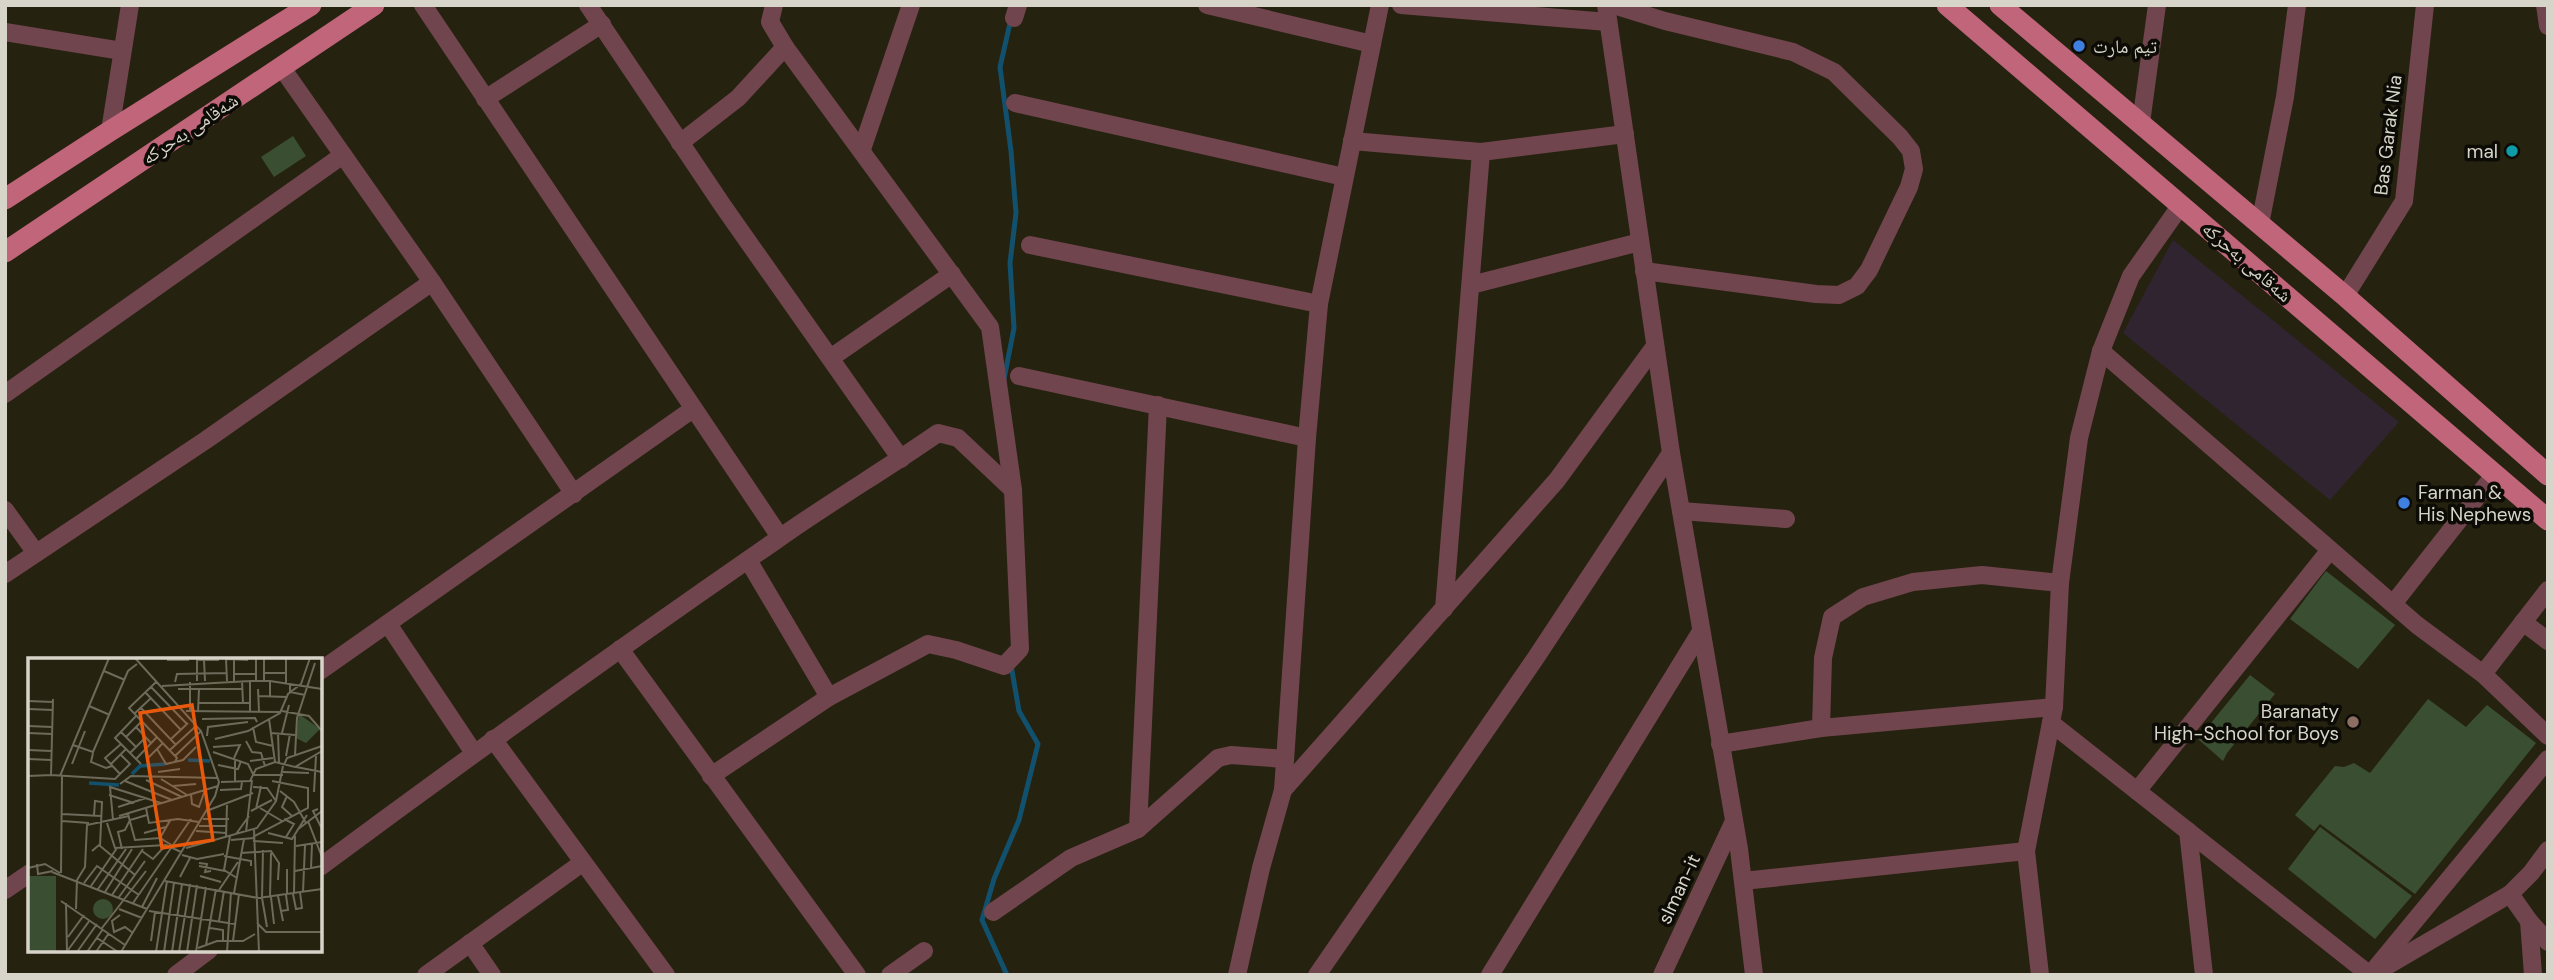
<svg xmlns="http://www.w3.org/2000/svg" width="2553" height="980" viewBox="0 0 2553 980" font-family="'DM Sans','Noto Naskh Arabic',sans-serif">
<style>
.commercial{fill:#312431}
.green{fill:#3a4f32}
.lines{fill:none;stroke-linecap:round;stroke-linejoin:round}
.stream{stroke:#12516e;stroke-width:5}
.street{stroke:#71454e;stroke-width:18}
.primary{stroke:#c0657a;stroke-width:21}
.shop-dot{fill:#3f7fe0;stroke:#0d0b05;stroke-width:2.5}
.culture-dot{fill:#0f9aa8;stroke:#0d0b05;stroke-width:2.5}
.education-dot{fill:#8d6e63;stroke:#0d0b05;stroke-width:2.5}
.labels{text-anchor:middle;dominant-baseline:central;stroke-width:7;stroke-linejoin:round;paint-order:stroke}
.poi-label{font-size:19px;fill:#d7d5c9;stroke:#0d0b05;text-anchor:start}
.street-label{font-size:19px;fill:#d7d5c9;stroke:#0d0b05}
.inset-river{fill:none;stroke:#12516e;stroke-width:3.5}
.inset-road{fill:none;stroke:#6d6a5a;stroke-width:2}
.view{fill:#e8590c;fill-opacity:0.15;stroke:#e8590c;stroke-width:3.5}
.inset-edge{fill:none;stroke:#d7d5c9;stroke-width:3.5}
</style>
<rect width="100%" height="100%" fill="#262210"/>
<!-- commercial -->
<polygon class="commercial" points="2173,240 2399,422 2330,500 2123,333"/>
<!-- green -->
<g class="green">
<polygon points="293,136 306,156 274,177 261,157"/>
<polygon points="2326,571 2395,625 2358,669 2290,619"/>
<polygon points="2250,675 2275,694 2227,753 2223,761 2198,739"/>
<polygon points="2428,699 2466,727 2487,705 2536,743 2415,894 2320,824 2314,831 2295,815 2335,766 2344,767 2354,763 2370,773"/>
<polygon points="2320,827 2412,896 2375,939 2288,869"/>
</g>
<g class="lines">
<!-- stream -->
<g class="stream">
<polyline points="1004,379 1014,328 1010,263 1016,213 1011,151 1000,67 1011,19"/>
<polyline points="1007,975 982,920 994,879 1019,820 1038,744 1019,711 1011,665"/>
</g>
<!-- street -->
<g class="street">
<polyline points="423,5 780,537"/>
<polyline points="588,5 723,206 901,459"/>
<polyline points="1207,5 1372,44"/>
<polyline points="1401,5 1608,22"/>
<polyline points="1606,5 1671,453 1739,849 1754,975"/>
<polyline points="1613,5 1665,21 1793,52 1834,72 1900,137 1911,151 1914,169 1909,187 1869,270 1857,286 1839,295 1816,294 1644,271"/>
<polyline points="2545,5 2548,26"/>
<polyline points="1014,18 1018,5"/>
<polyline points="5,32 122,51"/>
<polyline points="282,68 432,282 574,494"/>
<polyline points="485,99 602,24"/>
<polyline points="1015,103 1344,177"/>
<polyline points="2141,123 2157,5"/>
<polyline points="110,131 130,5"/>
<polyline points="1352,141 1481,152 1625,134"/>
<polyline points="680,143 738,98 785,47 770,22 774,5"/>
<polyline points="862,149 911,5"/>
<polyline points="2260,224 2285,97 2297,5"/>
<polyline points="1030,245 1319,304"/>
<polyline points="1471,285 1640,242"/>
<polyline points="2345,296 2404,201 2425,5"/>
<polyline points="2101,351 2417,625 2483,674 2548,736"/>
<polyline points="832,357 952,274"/>
<polyline points="1019,376 1307,438"/>
<polyline points="5,394 343,155"/>
<polyline points="5,510 36,553"/>
<polyline points="1681,511 1786,519"/>
<polyline points="748,560 829,697"/>
<polyline points="5,574 206,440 432,282"/>
<polyline points="2393,604 2495,474"/>
<polyline points="1444,609 1481,152"/>
<polyline points="2523,622 2548,641"/>
<polyline points="388,624 474,753"/>
<polyline points="620,649 857,975"/>
<polyline points="320,671 693,409"/>
<polyline points="2483,674 2548,590"/>
<polyline points="2051,723 2370,975"/>
<polyline points="1821,728 1823,658 1832,617 1863,597 1913,582 1982,575 2060,583"/>
<polyline points="493,739 666,975"/>
<polyline points="1720,744 1821,728 2054,707"/>
<polyline points="711,776 829,697 928,644 956,650 1004,666 1020,649 1013,490 990,327 785,47"/>
<polyline points="1283,790 1557,480 1655,346"/>
<polyline points="2137,791 2330,550"/>
<polyline points="1138,829 1158,405"/>
<polyline points="2188,831 2204,975"/>
<path d="M320 867C471 755 623 646 778 539 830 502 885 470 938 433L958 438 1013 490"/>
<polyline points="1743,881 2026,851"/>
<polyline points="5,890 30,873"/>
<polyline points="993,912 1071,858 1138,829 1218,758 1231,755 1285,759"/>
<polyline points="2529,921 2548,942"/>
<polyline points="470,943 492,975"/>
<polyline points="2380,970 2510,894"/>
<polyline points="176,975 209,950"/>
<polyline points="426,975 582,863"/>
<polyline points="890,975 924,951"/>
<polyline points="1237,975 1261,868 1283,790 1307,438 1319,304 1380,5"/>
<polyline points="1317,975 1535,659 1671,453"/>
<polyline points="1490,975 1700,633"/>
<polyline points="1662,975 1734,821"/>
<polyline points="2040,975 2026,851 2054,707 2060,583 2079,438 2101,351 2131,276 2181,205"/>
<polyline points="2370,975 2548,759"/>
<polyline points="2533,975 2529,921 2510,894 2531,873 2548,850"/>
</g>
<!-- primary -->
<g class="primary">
<polyline points="1947,5 2548,520"/>
<polyline points="2000,5 2345,296 2548,475"/>
<polyline points="5,199 110,131 311,5"/>
<polyline points="5,252 374,5"/>
</g>
</g>
<!-- markers -->
<g class="shop-dot">
<circle cx="2079" cy="46" r="7"/>
<circle cx="2404" cy="503" r="7"/>
</g>
<circle class="culture-dot" cx="2512" cy="151" r="7"/>
<circle class="education-dot" cx="2353" cy="722" r="7"/>
<g class="labels">
<!-- poi labels -->
<g class="poi-label">
<text x="2093" y="46">تيم مارت</text>
<text x="2498" y="151" text-anchor="end">mal</text>
<text x="2418" y="492">Farman &amp;<tspan x="2418" dy="22">His Nephews</tspan></text>
<text x="2339" y="711" text-anchor="end">Baranaty<tspan x="2339" dy="22">High-School for Boys</tspan></text>
</g>
<!-- street labels -->
<g class="street-label">
<text transform="translate(190 129) rotate(-34)">شەقامی بەحرکە</text>
<text transform="translate(2388 135) rotate(-83)">Bas Garak Nia</text>
<text transform="translate(2247 262) rotate(41)">شەقامی بەحرکە</text>
<text transform="translate(1679 889) rotate(-65)">slman-it</text>
</g>
</g>
<!-- overview -->
<g transform="translate(28 658)">
<rect width="294" height="294" fill="#262210"/>
<path d="M271 56 292 71 278 85 268 80ZM0 218H28V294H0ZM65 251a10 10 0 1 1 20 0a10 10 0 1 1-20 0Z" fill="#3a4f32"/>
<path class="inset-river" d="M160 102 182 103M104 116 112 108 137 106M61 125 91 127"/>
<path class="inset-road" d="M206 0V23M236 0V23M139 2H161M169 2H191M176 2 177 23M76 13 97 22M236 15H258M206 16H228M169 23V0M199 23 198 1 220 2M214 23 215 45M228 23V0H238M242 23 294 31M128 24 101 50 149 100 147 104M147 24 149 16 199 15M258 25V0L282 1M262 25V34L277 37M134 28 222 23M123 29 159 66M150 31H214M230 31 231 53M117 34 153 72M230 38 259 39M0 43 25 44M170 45H222M61 48 82 57M113 50 148 87M0 51 25 52M158 53 253 54M162 53V24M222 53V23H242V38M254 53 281 58 294 73M170 54 171 31M106 56 123 40M108 58 87 80 113 106M174 61 227 60 229 64M241 61 247 104M0 68 24 69M108 69 123 85M225 69 228 84 245 88M93 74 108 89M0 75 24 76M243 75 267 77M250 75 251 105M254 75 261 47M179 78 180 69 220 64M98 79 113 64M143 81 160 65M187 81 220 73 252 55 260 36 273 26 282 0M218 83 224 94 233 95 237 108M45 87 65 94 100 13 109 6M185 89 212 87 206 100M129 91 138 106 155 102 168 89M0 92 23 93M142 92 168 68M185 94 220 106 225 116M65 95 63 104 78 110 84 108M102 95 118 79M267 97 269 60 287 5M147 98 173 73M258 98 262 76M0 101 23 102M108 101 129 79M119 101 135 85M222 103 245 100M44 106 57 73M83 106 98 91M190 107 210 111 213 103M256 107 259 100 294 88M268 109 294 114M130 114 152 111M255 114 281 115M92 116 77 100 93 86M23 117 87 121 102 106 93 97M225 117H255M0 118 23 117 25 41M32 118 81 0M133 121 159 137M118 122 154 139M97 123 144 142M193 124 222 123 228 111 247 104 267 109 294 93M207 124V101M92 126 103 118 190 120M145 128 168 126M225 129 239 130 248 143M192 132 213 131 214 124M252 133 266 144 278 165M286 134 288 98M163 136 164 146 171 149 177 132M81 137 106 145M259 138 254 149 264 158M90 149 118 140M118 150 121 165 150 161 171 164M232 150 254 163M228 151 233 128M290 151 285 153 293 169M181 152 225 135M223 153 244 142M34 156 73 158M100 156 107 182 132 180 145 188M66 157 67 143 74 144 72 188M91 158 190 128M175 161H201M256 161 266 166 258 179M85 162 82 129 133 145M34 163 61 165M280 163 294 199M79 165 87 190 138 187 153 194M171 168H199M226 172 231 294M269 172 294 153M168 173 198 175M218 174 224 122M116 175 138 169M240 175 264 181 279 157M208 176 221 158M202 178 196 212 209 220M198 179 199 147M225 179 280 150V130L244 123M132 180 143 161M203 182 226 180M225 183 255 185M268 188 294 184M158 190 229 170 248 143 255 108M94 191 90 174 97 172 102 162 119 157M64 193 71 187 107 217M114 193 125 201 136 189M213 195 243 193 251 205 250 222M154 197 169 201 196 196M196 198 223 203V208M171 205 179 206 177 214 183 213M9 206 10 216 25 213M171 208 197 213M0 210 17 206 32 215M283 210 284 186M259 211V236M267 213 294 208M24 214 119 251M33 215 34 118M172 218 193 224M152 219 162 200M137 223 230 240 294 231M56 225 69 208 111 237M63 228 89 190M70 231 98 191M191 232 210 204M77 234 104 191M275 234 277 187M206 235 216 181M266 235 267 178M265 236 268 251 274 250 272 234M84 237 115 191M250 238 255 263M91 239 117 203M242 239 243 195M243 239 246 266M234 240 235 192M234 240 239 269M33 243 97 287M38 245 39 294M105 245 163 161M114 249 129 220M48 251 49 222 57 209 59 167 101 158M91 251 114 260M121 253 207 266M253 253 260 252 258 237M92 257 84 263 86 274 97 269 105 275M191 263 196 233M229 265 238 274H294M74 270 118 213M182 270 195 272V283M40 279 56 257M69 280 90 294M123 283 127 254M205 283 211 236M178 287 188 231M170 290 189 283H215L227 276M40 292 62 262M49 294 69 266M59 294 75 271M68 294 81 275M93 294 187 138 191 124 173 73 107 0M128 294 139 223M136 294 146 225M144 294 154 226M151 294 162 226M159 294 169 227M168 294 178 229M199 294 203 234"/>
<path class="view" d="M164 47 185 182 134 190 112 55Z"/>
<rect width="294" height="294" class="inset-edge"/>
</g>
<!-- border -->
<rect width="2553" height="980" fill="none" stroke="#d7d5c9" stroke-width="14"/>
</svg>
